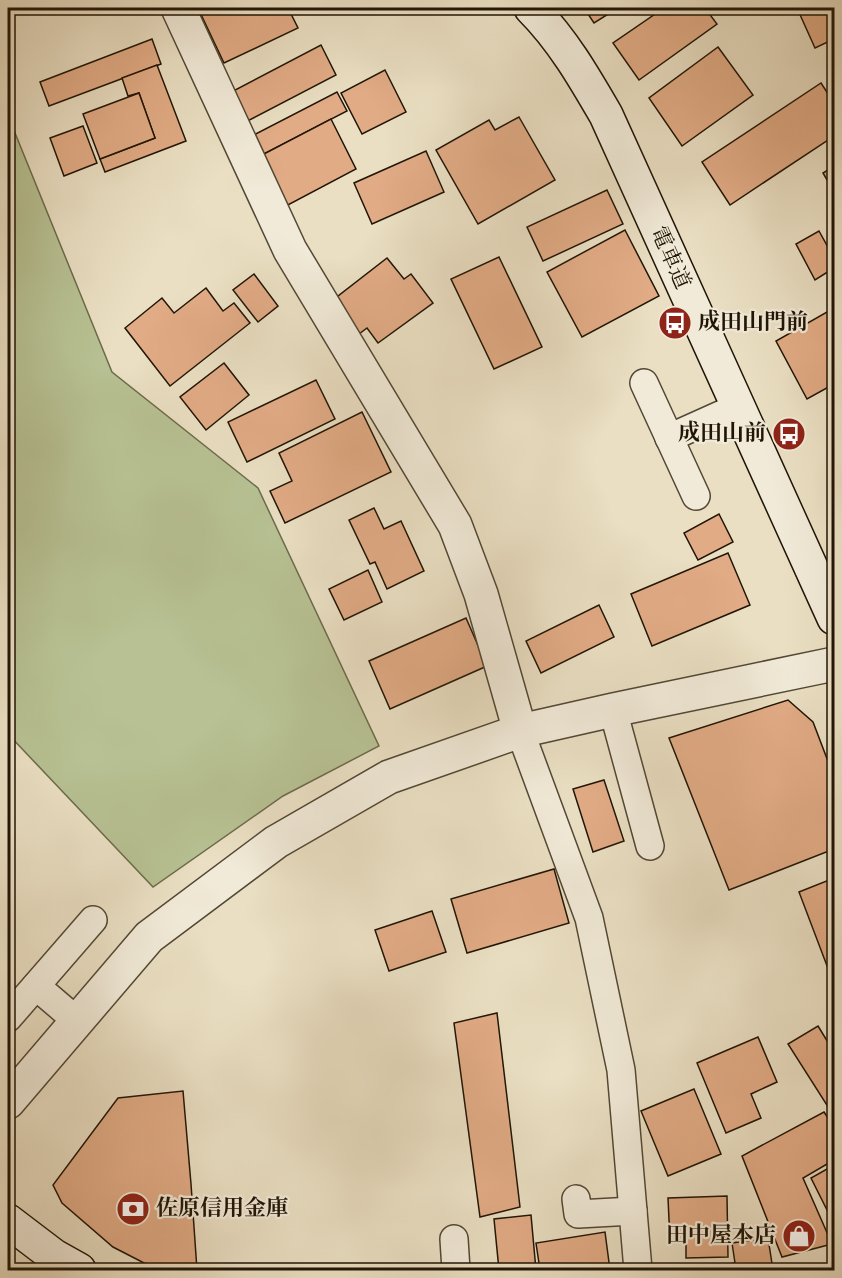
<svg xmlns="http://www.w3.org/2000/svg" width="842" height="1278" viewBox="0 0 842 1278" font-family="'Old Standard TT','Noto Serif JP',serif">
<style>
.green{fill:#b7c193;stroke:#6c6b4c;stroke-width:1.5}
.building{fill:#e1ab85;stroke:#201506;stroke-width:1.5}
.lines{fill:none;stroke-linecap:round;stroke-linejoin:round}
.lane-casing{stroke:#524835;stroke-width:30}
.street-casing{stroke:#524835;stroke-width:36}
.secondary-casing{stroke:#201506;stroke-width:36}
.lane{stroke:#f1ead8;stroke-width:27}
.street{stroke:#f1ead8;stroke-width:33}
.secondary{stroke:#f1ead8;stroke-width:33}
.labels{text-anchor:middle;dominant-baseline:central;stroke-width:4.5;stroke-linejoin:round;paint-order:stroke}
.street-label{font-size:22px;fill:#201506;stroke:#f1ead8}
.poi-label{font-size:22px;font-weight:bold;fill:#201506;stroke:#f1ead8;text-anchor:start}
</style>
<rect width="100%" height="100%" fill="#eadfc3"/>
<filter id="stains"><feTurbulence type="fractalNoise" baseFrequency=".00333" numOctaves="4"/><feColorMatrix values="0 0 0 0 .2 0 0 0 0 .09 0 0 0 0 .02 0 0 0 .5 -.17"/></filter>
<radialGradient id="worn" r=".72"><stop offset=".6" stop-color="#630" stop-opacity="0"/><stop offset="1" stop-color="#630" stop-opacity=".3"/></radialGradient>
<!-- green -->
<polygon class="green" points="8,107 13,128 112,372 258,488 379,746 283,796 153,887 8,734"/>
<!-- building -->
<g class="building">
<polygon points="28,8 64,8 29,14"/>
<polygon points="198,8 288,8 298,28 224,63"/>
<polygon points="584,8 618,8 594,23"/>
<polygon points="664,8 705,8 717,24 639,80 613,43"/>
<polygon points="797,8 834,8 834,39 815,48"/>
<polygon points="152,39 161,64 49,106 40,82"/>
<polygon points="321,45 336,75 234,128 218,99"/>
<polygon points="718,47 753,95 682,146 649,98"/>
<polygon points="157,65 186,141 105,172 100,159 155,138 139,93 128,96 122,78"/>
<polygon points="385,70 406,112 362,134 341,93"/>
<polygon points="821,83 834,103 834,136 730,205 702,162"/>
<polygon points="337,92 347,111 260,156 250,137"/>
<polygon points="139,93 155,138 100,159 83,114"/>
<polygon points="519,117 555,180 478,224 436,150 489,120 495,130"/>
<polygon points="331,119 356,169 286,206 260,156"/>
<polygon points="83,126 97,163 64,176 50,138"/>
<polygon points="426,151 444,192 372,224 354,183"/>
<polygon points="834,166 834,192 823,173"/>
<polygon points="607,190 623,224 543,261 527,227"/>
<polygon points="625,230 659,296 582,337 547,272"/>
<polygon points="819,231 834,258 834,268 815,280 796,244"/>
<polygon points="499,257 542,347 494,369 451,279"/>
<polygon points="387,258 404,279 411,274 433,303 378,343 367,328 359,334 333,300"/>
<polygon points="254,274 278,306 258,322 233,290"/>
<polygon points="206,288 223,311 234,303 250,323 170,386 125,328 162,298 174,313"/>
<polygon points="834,308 834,384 807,399 776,341"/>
<polygon points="224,363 249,395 206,430 180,397"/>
<polygon points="316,380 335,419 247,462 228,422"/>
<polygon points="362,412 391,472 285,523 270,491 292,481 279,453"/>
<polygon points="374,508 384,529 401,521 424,571 387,589 375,562 370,564 349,520"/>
<polygon points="719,514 733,542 698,560 684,533"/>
<polygon points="728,553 750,605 652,646 631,594"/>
<polygon points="368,570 382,602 344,620 329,589"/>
<polygon points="599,605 614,637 541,673 526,641"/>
<polygon points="466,618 487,666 390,709 369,661"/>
<polygon points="788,700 813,722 834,777 834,849 729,890 669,738"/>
<polygon points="604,780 624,841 593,852 573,789"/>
<polygon points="554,869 569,923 467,953 451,899"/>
<polygon points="834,878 834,978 832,979 799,892"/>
<polygon points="432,911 446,952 389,971 375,930"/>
<polygon points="497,1013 520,1207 480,1217 454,1023"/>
<polygon points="818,1026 834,1052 834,1107 830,1110 788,1044"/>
<polygon points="758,1037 777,1082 751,1094 761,1118 726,1133 697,1063"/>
<polygon points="694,1089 721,1154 668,1176 641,1111"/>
<polygon points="183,1091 191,1184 197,1270 172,1270 144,1263 113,1247 62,1203 53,1185 118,1098"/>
<polygon points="824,1112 834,1127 834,1160 803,1178 832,1244 782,1257 742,1156"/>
<polygon points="834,1165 834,1224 811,1178"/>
<polygon points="727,1196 728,1257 686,1258 686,1240 670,1241 668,1198"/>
<polygon points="531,1215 536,1270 499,1270 494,1219"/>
<polygon points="605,1232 610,1270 540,1270 536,1243"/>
<polygon points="768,1238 773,1270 706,1270 705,1267 735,1263 732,1243"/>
</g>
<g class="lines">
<!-- lane casing -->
<g class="lane-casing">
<g id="lane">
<polyline points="644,383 696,496"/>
<polyline points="669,438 738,407"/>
<polyline points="613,710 650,846"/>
<polyline points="520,731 589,918 621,1070 638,1270"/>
<polyline points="36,986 77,1021"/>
<polyline points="8,1018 93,920"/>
<polyline points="576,1199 578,1214 633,1211"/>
<polyline points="454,1239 456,1270"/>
</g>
</g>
<!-- street casing -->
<g class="street-casing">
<g id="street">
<polyline points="178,8 290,250 455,525 481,594 520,731"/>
<polyline points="8,1102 149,937 276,842 389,777 520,731 613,710 834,664"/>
</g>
</g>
<!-- secondary casing -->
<g class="secondary-casing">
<g id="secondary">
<path d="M531 8C562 39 584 77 606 115L834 618"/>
<polyline points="8,1221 54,1256 79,1270"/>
</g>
</g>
<!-- lane -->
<use href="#lane" class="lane"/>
<!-- street -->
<use href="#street" class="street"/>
<!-- secondary -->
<use href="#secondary" class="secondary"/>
</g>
<!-- icons -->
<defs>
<g id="bus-disc" transform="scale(1.725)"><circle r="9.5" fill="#8f2418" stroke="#f1ead8"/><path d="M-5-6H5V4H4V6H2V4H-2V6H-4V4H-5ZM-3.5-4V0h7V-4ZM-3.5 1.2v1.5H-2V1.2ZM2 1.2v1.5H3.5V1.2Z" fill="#fff"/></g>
<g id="bank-disc" transform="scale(1.725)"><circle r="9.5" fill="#8f2418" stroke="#f1ead8"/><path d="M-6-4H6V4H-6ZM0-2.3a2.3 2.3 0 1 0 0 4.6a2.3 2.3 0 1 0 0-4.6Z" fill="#fff"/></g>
<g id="shop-disc" transform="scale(1.725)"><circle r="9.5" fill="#8f2418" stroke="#f1ead8"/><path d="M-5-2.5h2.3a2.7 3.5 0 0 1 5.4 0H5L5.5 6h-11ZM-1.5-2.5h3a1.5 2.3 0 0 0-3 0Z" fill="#fff"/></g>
</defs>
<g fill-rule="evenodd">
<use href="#bus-disc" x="675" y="323"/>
<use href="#bus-disc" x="789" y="434"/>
<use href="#bank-disc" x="133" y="1209"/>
<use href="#shop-disc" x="799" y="1236"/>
</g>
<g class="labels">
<!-- street labels -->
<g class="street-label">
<text transform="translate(670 258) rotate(66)">電車道</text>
</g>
<!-- poi labels -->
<g class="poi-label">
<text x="698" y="323">成田山門前</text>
<text x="766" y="434" text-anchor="end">成田山前</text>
<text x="156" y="1209">佐原信用金庫</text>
<text x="776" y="1236" text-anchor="end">田中屋本店</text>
</g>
</g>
<!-- margin -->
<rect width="842" height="1278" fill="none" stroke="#eadfc3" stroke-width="30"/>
<rect x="9" y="9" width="824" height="1260" fill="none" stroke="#201506" stroke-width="3"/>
<rect x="15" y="15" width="812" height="1248" fill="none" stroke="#201506" stroke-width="1.5"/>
<rect width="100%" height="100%" filter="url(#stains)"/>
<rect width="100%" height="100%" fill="url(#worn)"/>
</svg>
